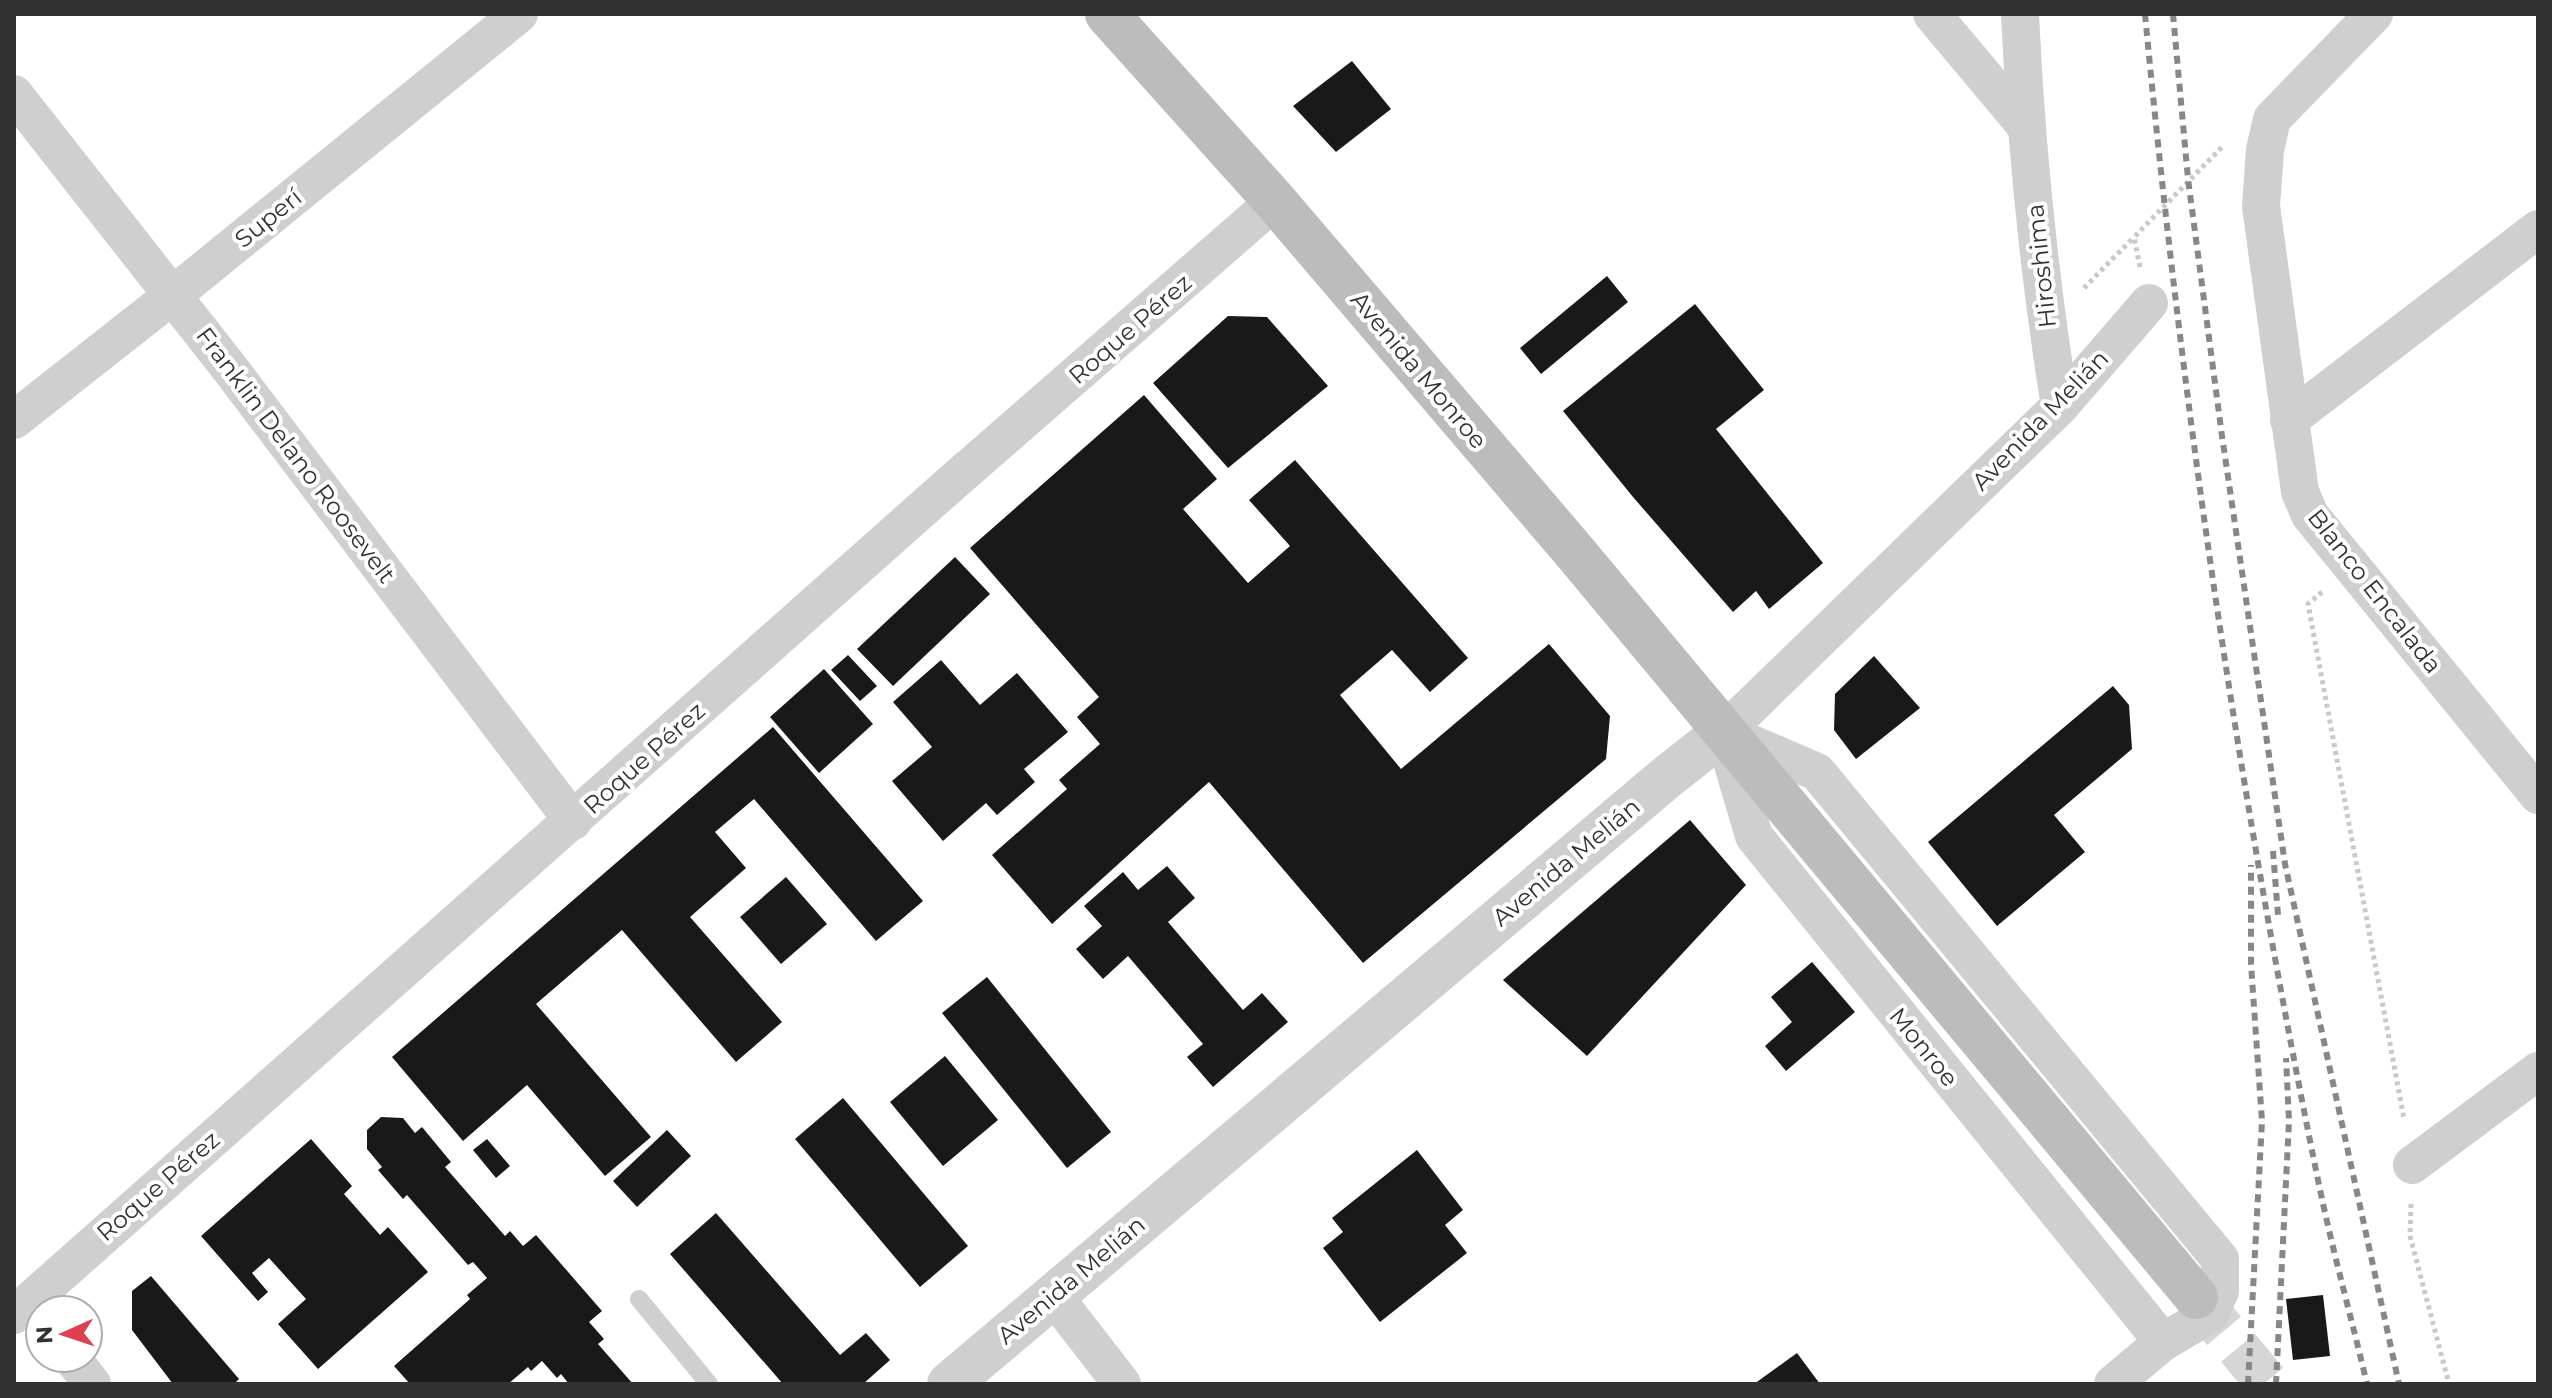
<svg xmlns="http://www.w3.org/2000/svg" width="2552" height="1398" viewBox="0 0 2552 1398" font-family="Montserrat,sans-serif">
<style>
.building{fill:#191919}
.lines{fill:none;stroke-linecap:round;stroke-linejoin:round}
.secondary-tunnel{stroke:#d6d6d6;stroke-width:44;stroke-dasharray:44 22;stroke-linecap:butt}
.path{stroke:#c9c9c9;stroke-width:5;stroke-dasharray:4 4;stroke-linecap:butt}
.service{stroke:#cfcfcf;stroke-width:18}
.minor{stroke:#cfcfcf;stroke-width:38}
.tertiary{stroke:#cfcfcf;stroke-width:44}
.secondary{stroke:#bcbcbc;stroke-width:44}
.rail{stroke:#878787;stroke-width:6;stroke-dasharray:8 6;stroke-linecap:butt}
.labels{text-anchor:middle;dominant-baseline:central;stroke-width:8;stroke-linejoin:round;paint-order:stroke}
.street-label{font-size:24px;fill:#323232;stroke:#fff}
</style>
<rect width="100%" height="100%" fill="#fff"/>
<!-- building -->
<g class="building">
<polygon points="1352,61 1391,109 1336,152 1293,106"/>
<polygon points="1607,276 1628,302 1541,374 1520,348"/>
<polygon points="1695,304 1764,390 1716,429 1823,563 1769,609 1756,591 1733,612 1633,497 1563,411"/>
<polygon points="1228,316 1267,317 1328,386 1228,468 1153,383"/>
<polygon points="1144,395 1217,479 1183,509 1248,583 1290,546 1249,500 1295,460 1468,658 1430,692 1392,650 1340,695 1401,769 1549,644 1610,716 1606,759 1363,963 1209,782 1052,924 992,855 1067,789 1059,780 1100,744 1077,717 1099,697 970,548"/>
<polygon points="955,557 990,594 893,686 857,649"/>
<polygon points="848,655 877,686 860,701 831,670"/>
<polygon points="1874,656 1920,708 1856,759 1834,730 1835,694"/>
<polygon points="941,660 980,705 1017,673 1068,732 1024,769 1035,782 997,815 986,803 943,841 892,781 932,747 893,702"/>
<polygon points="824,669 873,724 819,773 770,717"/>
<polygon points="2113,686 2129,705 2132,749 2054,815 2085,852 1997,926 1928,842"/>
<polygon points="773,727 923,901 876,941 754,799 715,832 746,868 690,917 782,1022 736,1062 622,930 536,1004 651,1137 605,1176 527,1085 463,1141 392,1057"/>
<polygon points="1690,820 1746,885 1587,1056 1503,980"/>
<polygon points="1167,866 1195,898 1168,922 1243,1010 1262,993 1288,1022 1213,1087 1187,1057 1203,1044 1128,956 1103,979 1076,949 1102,926 1084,906 1123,872 1138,890"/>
<polygon points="786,877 827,924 781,964 740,917"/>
<polygon points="1812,962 1855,1012 1786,1071 1765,1046 1792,1022 1771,997"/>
<polygon points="987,977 1111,1132 1067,1168 942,1013"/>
<polygon points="945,1056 998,1120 943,1166 890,1102"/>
<polygon points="843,1098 968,1246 920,1287 795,1139"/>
<polygon points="381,1117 403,1118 415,1133 422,1127 451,1162 445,1167 505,1236 510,1231 523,1246 536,1235 602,1311 589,1322 604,1339 598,1344 633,1384 569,1384 561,1374 557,1378 542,1361 531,1371 528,1367 508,1384 410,1384 394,1366 470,1299 467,1295 487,1278 473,1262 468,1265 407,1195 403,1199 378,1170 382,1167 367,1149 367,1130"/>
<polygon points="667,1130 691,1156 637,1207 613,1181"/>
<polygon points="311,1139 352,1186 344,1194 380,1235 388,1227 428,1272 318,1369 278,1324 306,1299 269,1258 252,1273 268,1292 258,1301 201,1236"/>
<polygon points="487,1139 510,1166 496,1178 473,1150"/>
<polygon points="1417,1150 1463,1210 1445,1225 1467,1253 1380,1322 1323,1248 1343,1232 1332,1218"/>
<polygon points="716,1213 840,1355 866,1333 890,1360 863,1384 783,1384 670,1254"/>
<polygon points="151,1276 239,1379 234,1384 173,1384 132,1330 132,1291"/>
<polygon points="2323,1295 2330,1356 2293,1360 2286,1299"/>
<polygon points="1797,1353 1820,1384 1754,1384"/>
</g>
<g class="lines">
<!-- secondary-tunnel -->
<polyline class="secondary-tunnel" points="2196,1297 2268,1384"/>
<!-- path -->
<g class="path">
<polyline points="2140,267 2134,237 2223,146"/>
<polyline points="2084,288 2133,238"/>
<polyline points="2322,592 2308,604 2404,1119"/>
<polyline points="2411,1204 2410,1236 2449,1384"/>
</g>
<!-- service -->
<polyline class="service" points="639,1299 709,1384"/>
<!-- minor -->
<g class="minor">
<polyline points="1932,14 2025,125"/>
<path d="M2020 14C2026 145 2039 276 2060 406"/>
<polyline points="2374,14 2272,119 2265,150 2261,206 2300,492 2310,515 2538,795"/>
<polyline points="14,94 231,370 573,821"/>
<polyline points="14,420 173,295 519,14"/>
<polyline points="2289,420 2538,229"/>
<polyline points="1724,732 1817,772 2220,1259 2220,1291 2209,1315 2163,1342 2113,1384"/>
<polyline points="1724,732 2060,406 2149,303"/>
<polyline points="1724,734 1754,836 2163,1342"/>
<polyline points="2412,1165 2538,1071"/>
<polyline points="1053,1295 1122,1384"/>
<polyline points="14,1315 954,481 1275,201"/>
<polyline points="72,1358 92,1384"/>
</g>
<!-- tertiary -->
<polyline class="tertiary" points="949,1384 1667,777 1724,732"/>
<!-- secondary -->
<polyline class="secondary" points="1107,14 1275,201 1573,550 2196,1297"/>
<!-- rail -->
<g class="rail">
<path d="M2145 14C2182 405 2239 795 2318 1180 2332 1249 2351 1316 2367 1384"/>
<polyline points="2173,14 2188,179 2222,436 2285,864 2399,1384"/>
<polyline points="2273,851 2278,915"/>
<polyline points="2248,1384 2262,1121 2251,964 2251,865"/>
<polyline points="2276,1384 2289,1121 2286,1058"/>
</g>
</g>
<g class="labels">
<!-- street labels -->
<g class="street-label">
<text transform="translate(268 218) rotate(-39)">Superí</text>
<text transform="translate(2041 266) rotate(-96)">Hiroshima</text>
<text transform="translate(1130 329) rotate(-41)">Roque Pérez</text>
<text transform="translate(1419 370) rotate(50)">Avenida Monroe</text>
<text transform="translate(2040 420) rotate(-46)">Avenida Melián</text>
<text transform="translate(296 455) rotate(53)">Franklin Delano Roosevelt</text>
<text transform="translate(2375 591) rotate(52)">Blanco Encalada</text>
<text transform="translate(644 758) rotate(-42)">Roque Pérez</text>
<text transform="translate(1566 862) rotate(-40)">Avenida Melián</text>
<text transform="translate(1924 1047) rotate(51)">Monroe</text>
<text transform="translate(158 1186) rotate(-41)">Roque Pérez</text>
<text transform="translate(1071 1280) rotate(-40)">Avenida Melián</text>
</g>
</g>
<!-- border -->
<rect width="2552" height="1398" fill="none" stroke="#323232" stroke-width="32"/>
<!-- north arrow -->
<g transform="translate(64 1334) rotate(267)"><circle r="38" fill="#ffffff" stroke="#adadad" stroke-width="2"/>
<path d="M0-6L14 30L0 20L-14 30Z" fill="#dd414f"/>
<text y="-12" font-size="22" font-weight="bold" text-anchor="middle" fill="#323232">N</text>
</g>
</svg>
